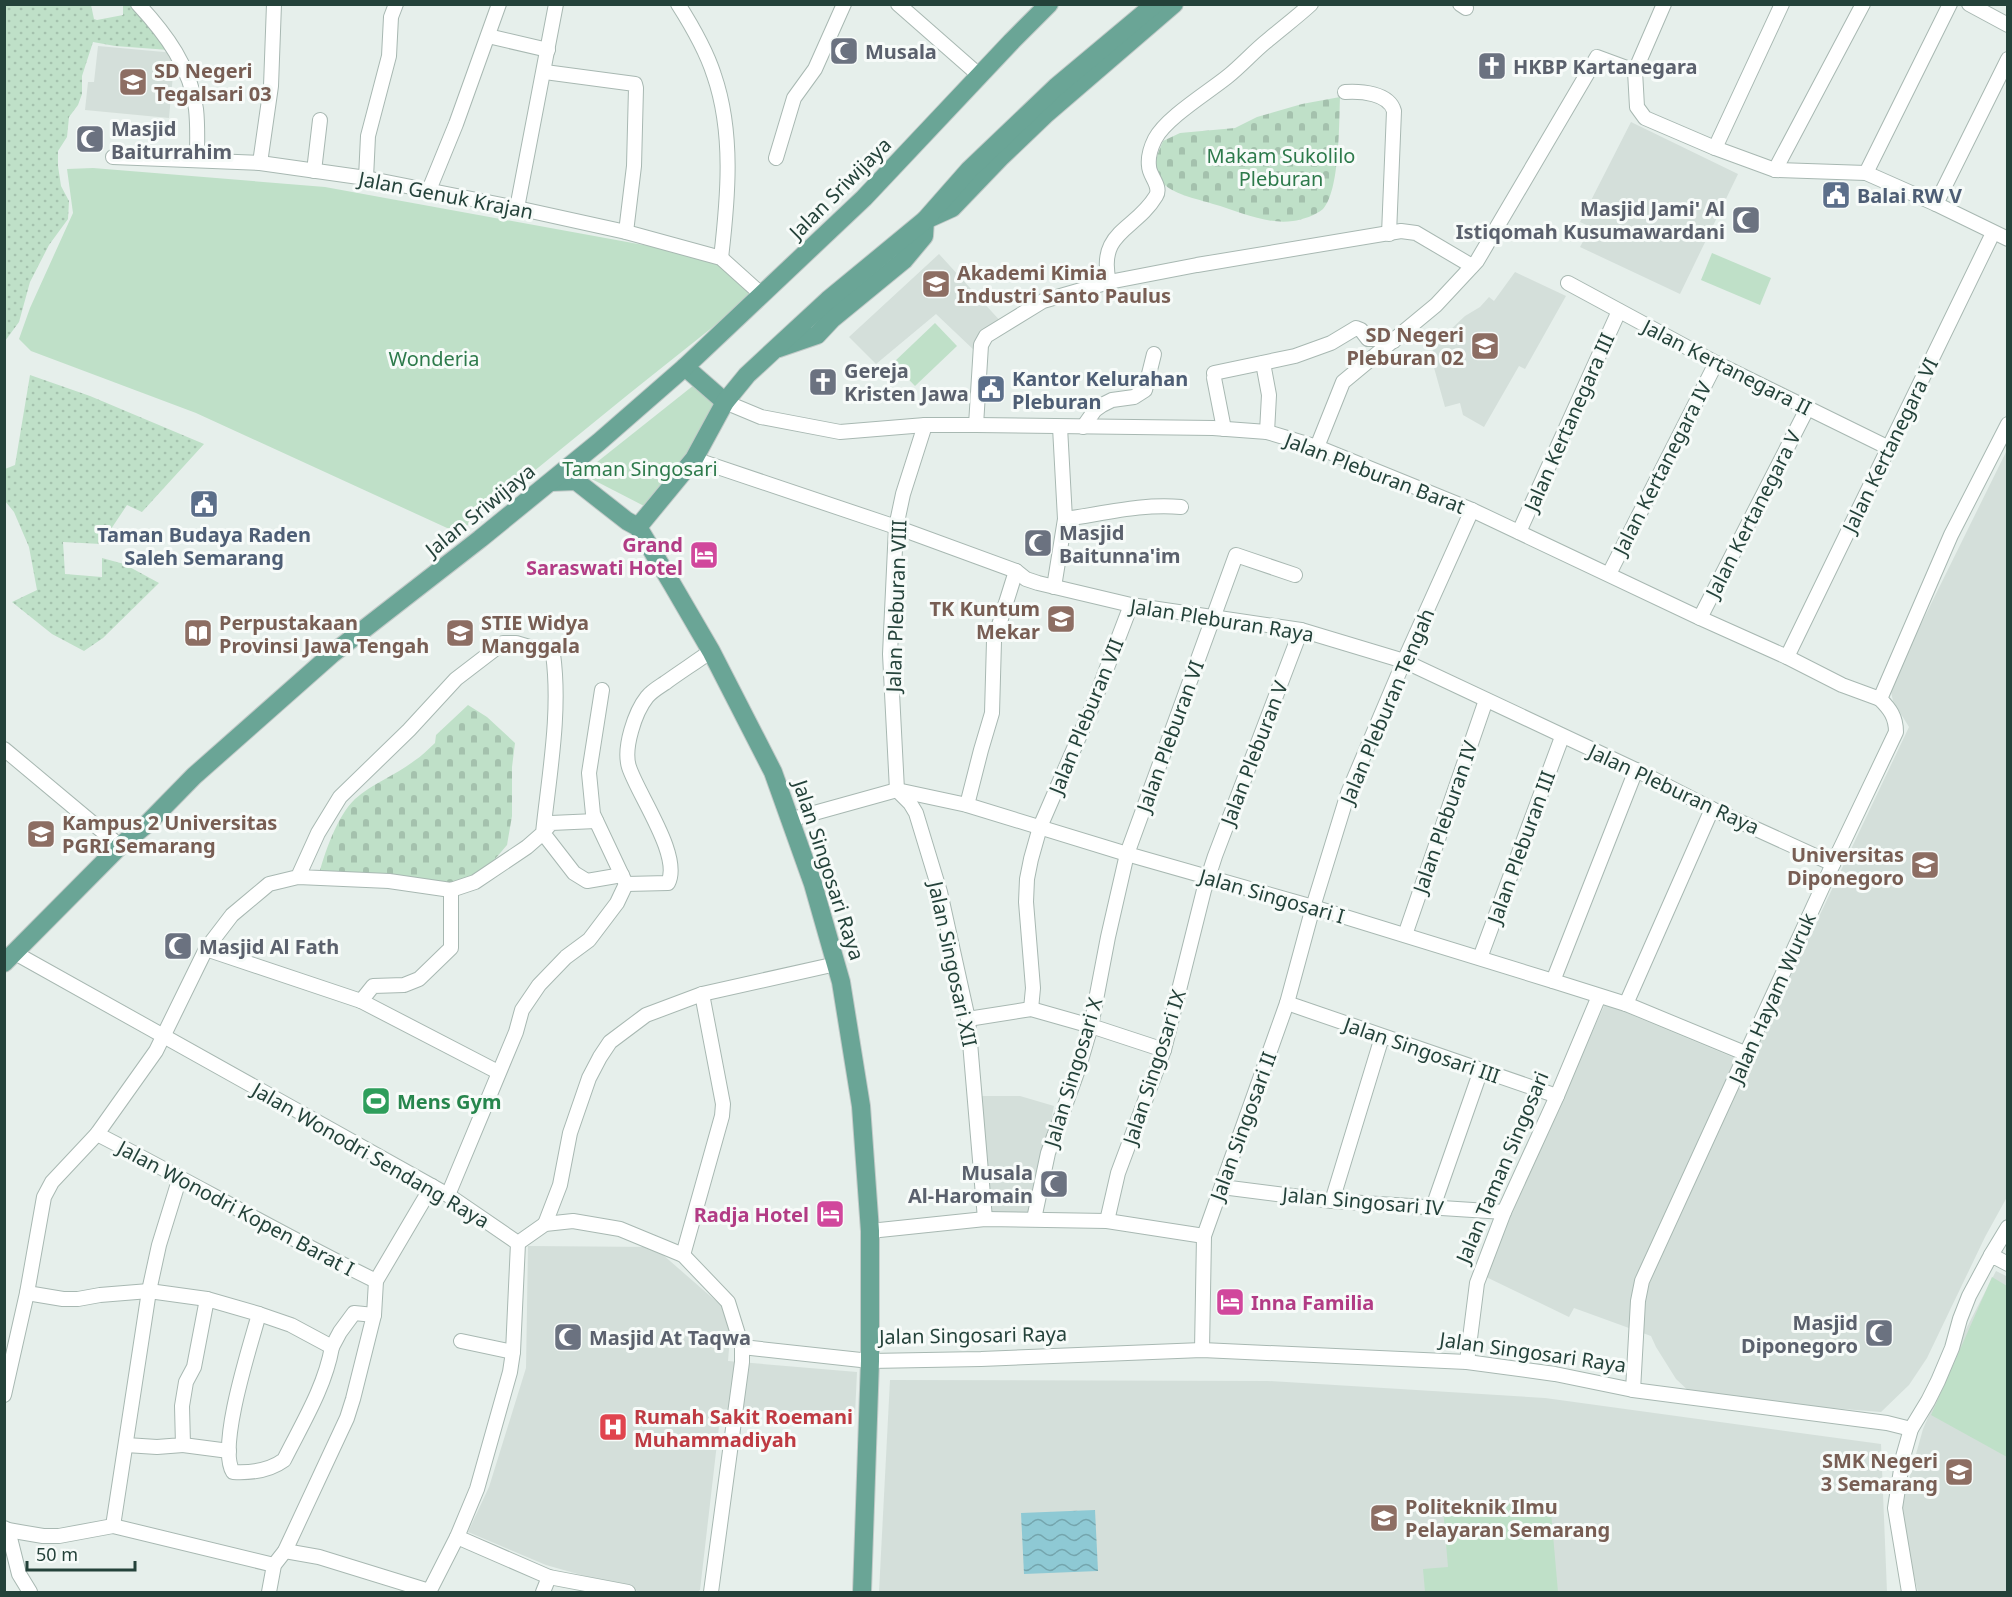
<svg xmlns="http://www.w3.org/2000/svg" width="2012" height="1597" viewBox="0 0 2012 1597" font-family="'Noto Sans',sans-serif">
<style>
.built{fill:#d4dfda}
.grass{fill:url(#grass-dots)}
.cemetery{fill:url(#cemetery-stones)}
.park{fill:#bfe0c8}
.water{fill:url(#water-waves)}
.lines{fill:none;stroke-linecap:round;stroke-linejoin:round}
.minor-casing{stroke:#a8b8b2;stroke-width:16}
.major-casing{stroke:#c2cac8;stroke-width:20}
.minor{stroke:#fff;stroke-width:14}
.major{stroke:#6aa596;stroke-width:18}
.labels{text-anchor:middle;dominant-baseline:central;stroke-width:6;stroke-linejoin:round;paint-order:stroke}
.worship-label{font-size:20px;font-weight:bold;fill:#5b616d;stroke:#f7fbf9;text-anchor:start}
.education-label{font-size:20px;font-weight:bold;fill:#785e54;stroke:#f7fbf9;text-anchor:start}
.park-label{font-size:20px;fill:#2d7a4b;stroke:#f7fbf9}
.street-label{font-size:20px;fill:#24423a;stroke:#f7fbf9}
.service-label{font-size:20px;font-weight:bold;fill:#4e5e75;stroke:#f7fbf9;text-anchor:start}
.hotel-label{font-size:20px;font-weight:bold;fill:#b23c85;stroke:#f7fbf9;text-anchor:end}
.leisure-label{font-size:20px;font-weight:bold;fill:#27864d;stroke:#f7fbf9;text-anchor:start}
.health-label{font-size:20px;font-weight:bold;fill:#be3a42;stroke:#f7fbf9;text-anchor:start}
</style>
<defs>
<pattern id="grass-dots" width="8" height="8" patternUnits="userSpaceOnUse" patternTransform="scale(1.5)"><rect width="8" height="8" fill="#bfe0c8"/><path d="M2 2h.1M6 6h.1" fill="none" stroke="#a4c1ad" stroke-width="1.8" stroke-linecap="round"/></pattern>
<pattern id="cemetery-stones" width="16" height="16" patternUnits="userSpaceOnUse" patternTransform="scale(1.5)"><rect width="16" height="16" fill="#bfe0c8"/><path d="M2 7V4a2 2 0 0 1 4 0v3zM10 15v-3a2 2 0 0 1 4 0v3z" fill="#a4c1ad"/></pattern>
<pattern id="water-waves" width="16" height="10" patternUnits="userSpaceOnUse" patternTransform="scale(1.5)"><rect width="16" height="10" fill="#8ec9d4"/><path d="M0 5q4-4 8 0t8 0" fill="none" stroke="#74a5ad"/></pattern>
</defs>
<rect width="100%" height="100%" fill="#e6efeb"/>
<!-- built -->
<g class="built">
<polygon points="98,46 175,53 169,118 85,110 88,82 94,82"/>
<polygon points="1631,122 1738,174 1680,294 1580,247 1591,227 1580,222"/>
<polygon points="939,254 1003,324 975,351 936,314 876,364 849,337"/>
<polygon points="1515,272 1566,296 1525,369 1519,366 1484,427 1463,415 1460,403 1445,407 1431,357 1434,355 1429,337 1449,331 1465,316 1480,307 1489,297 1494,301"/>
<polygon points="2007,450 2007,1197 1985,1237 1927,1358 1909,1385 1881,1412 1695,1397 1676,1379 1656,1347 1651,1336 1574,1308 1569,1317 1482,1275 1605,1004 1749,1064 1909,727 1893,701 1890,687"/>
<polygon points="979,1096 1020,1096 1054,1106 1033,1214 988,1214"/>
<polygon points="528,1246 654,1247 725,1309 730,1337 728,1361 857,1372 855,1415 721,1409 700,1590 697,1592 641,1592 546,1565 468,1532 489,1487 526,1368"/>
<polygon points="1996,1271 2008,1277 2007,1592 1918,1592 1899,1515 1923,1429 1965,1331"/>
<polygon points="890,1380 1268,1381 1545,1398 1881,1444 1887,1592 879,1592"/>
</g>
<!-- grass -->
<g class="grass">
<polygon points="5,5 91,5 94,19 97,20 123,15 123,5 131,5 169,50 115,46 93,42 82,76 82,94 78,105 69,117 67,137 58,151 58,166 61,186 69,201 68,219 49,245 30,282 19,322 5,341"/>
<polygon points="30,375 90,396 204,444 142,512 127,505 101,544 63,542 65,574 102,577 102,558 124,564 159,583 103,638 84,651 52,634 12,602 37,590 29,547 14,512 5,501 5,469 15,465"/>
</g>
<!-- cemetery -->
<g class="cemetery">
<path d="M1340 97C1339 122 1340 191 1323 209 1316 215 1302 220 1293 221 1266 225 1239 211 1213 204 1198 199 1170 194 1160 180 1151 167 1158 153 1163 141L1180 133 1235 128 1257 117 1302 104Z"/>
<path d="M468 705 487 717 515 743 512 767V816L507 845 490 865 463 883 425 890 318 878C324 854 337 816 355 799 373 783 396 775 414 761 422 756 428 749 435 743L436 735Z"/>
</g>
<!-- park -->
<g class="park">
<polygon points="93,168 325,187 715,258 753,295 630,393 458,533 196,413 31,351 19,339 30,308 73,213 67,169"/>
<polygon points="1712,253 1771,278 1760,305 1701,280"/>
<polygon points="935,323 957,346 915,386 893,363"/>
<polygon points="694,385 717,408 689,459 646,507 582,474"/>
<polygon points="1992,1277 2007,1286 2007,1457 1931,1415"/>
<polygon points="1534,1501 1536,1514 1551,1512 1558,1592 1425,1592 1423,1569 1448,1567 1443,1508"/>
</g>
<!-- water -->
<polygon class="water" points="1095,1510 1098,1571 1024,1574 1021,1513"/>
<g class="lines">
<!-- minor casing -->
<g class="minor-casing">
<g id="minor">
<path d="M138 4C166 34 191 68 196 109 198 126 197 143 197 160"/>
<path d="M678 4C692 26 706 50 714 75 734 133 728 198 721 258"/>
<polyline points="898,4 980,76"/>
<polyline points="1460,4 1466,8"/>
<polyline points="1664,4 1635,71 1637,107 1645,118 1715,148 1775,170 1866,173 1936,204 2008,239"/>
<polyline points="1969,4 2008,25"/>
<polyline points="488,36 548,50"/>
<polyline points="545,72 635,84 636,88 634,166 626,232"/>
<path d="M1345 92C1361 91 1389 93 1394 111L1389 234"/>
<polyline points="1715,148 1782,4"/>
<polyline points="113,157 260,163 366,178 517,208 626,232 721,258 761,294"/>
<polyline points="776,158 794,98 815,69 844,4"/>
<polyline points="260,163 271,86 274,4"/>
<polyline points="1775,170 1863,4"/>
<polyline points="314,171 320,120"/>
<polyline points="1866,173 1950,4"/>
<polyline points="366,178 368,136 389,56 391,17 396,4"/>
<polyline points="429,190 456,124 499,4"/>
<polyline points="1936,204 2008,59"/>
<polyline points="517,208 556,4"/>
<path d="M1109 282C1097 231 1135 231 1156 196 1162 186 1149 176 1149 166 1148 158 1151 147 1155 139 1166 118 1207 93 1227 77 1242 65 1254 51 1268 40 1282 28 1297 17 1311 4"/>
<polyline points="1568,283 1716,363 1889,448"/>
<polyline points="1263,363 1269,395 1267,432"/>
<polyline points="1214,373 1295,356 1331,343 1356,328 1361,330 1368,339 1383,339 1394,341"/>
<polyline points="1214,378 1224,429"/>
<polyline points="725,402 761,417 840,432 925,425 976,425 1213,428 1267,432 1317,447 1472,510 1700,618 1787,657 1842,685 1880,699"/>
<polyline points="925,425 903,494 896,527 890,654 897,790 910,803 916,813 940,892 968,1019 985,1219"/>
<polyline points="976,425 981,345 986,336 1043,301 1109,282 1197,265 1401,231 1416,233 1472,266"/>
<polyline points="1083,427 1095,410 1102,405 1112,400 1134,397 1145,390 1154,354"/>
<polyline points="1317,447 1343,382 1436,305 1477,261 1597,57 1635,71"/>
<polyline points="694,459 896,527 1016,571 1026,579 1038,583 1131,605 1301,630 1404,661 1636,770 1712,809 1833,864"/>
<path d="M1065 519C1102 514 1143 503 1181 507"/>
<polyline points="1519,532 1619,311"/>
<polyline points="1609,574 1716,363"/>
<polyline points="1054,587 1065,519 1060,427"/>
<polyline points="1700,618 1807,409"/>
<polyline points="1787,657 1993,233"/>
<polyline points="4,749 120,846"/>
<polyline points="967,805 981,750 992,713 994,641 1016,571"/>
<polyline points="789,820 897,790 967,805 1127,854 1313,907 1553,981 1626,1004 1747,1054"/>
<polyline points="596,821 551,823 543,833 574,873 587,881 622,875"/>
<path d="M626 884 668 883C682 856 638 795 629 767 623 748 635 712 647 697 652 691 659 687 665 683 680 672 696 662 711 651"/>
<polyline points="1405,935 1486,700"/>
<polyline points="206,949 361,1001 498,1072"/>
<polyline points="15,953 448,1195 518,1243 545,1224 573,1221 620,1229 683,1255 728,1302 742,1347 870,1361 981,1359 1202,1350 1467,1362 1555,1374 1633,1390 1887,1423 1911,1429"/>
<polyline points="1480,958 1562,737"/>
<polyline points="1553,981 1636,770"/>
<polyline points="361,1001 373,986 404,985 419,979 451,948 451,890"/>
<polyline points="1287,1003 1557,1096"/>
<polyline points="1626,1004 1712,809"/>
<polyline points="1031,1009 1033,988 1026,902 1027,879 1031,859 1040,827 1092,707 1131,605"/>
<polyline points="968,1019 1031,1009 1091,1026 1164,1050"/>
<path d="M97 1134C191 1182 282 1235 376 1281"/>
<polyline points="1222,1187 1332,1201 1504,1212"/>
<polyline points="448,1195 516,1032 522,1010 539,985 566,957 589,940 617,903 626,884 593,814 589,773 602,690"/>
<polyline points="1332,1201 1382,1037"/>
<polyline points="1433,1207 1481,1070"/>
<polyline points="1034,1219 1048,1153 1079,1067 1091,1026 1108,937 1127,854 1236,555 1295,575"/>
<polyline points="1107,1221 1118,1173 1164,1050 1204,890 1215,856 1301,630"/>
<polyline points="545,1224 560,1185 570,1133 589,1078 600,1057 610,1042 646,1015 702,994 836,964"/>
<polyline points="870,1231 985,1219 1107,1221 1204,1236"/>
<polyline points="683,1255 722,1116 723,1104 702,994"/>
<polyline points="1991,1255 2008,1227"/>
<polyline points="27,1293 63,1299 78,1299 100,1295 149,1291 207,1299"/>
<polyline points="259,1314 291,1325 332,1347 340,1332 354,1313 374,1315"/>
<polyline points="461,1341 513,1352"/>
<polyline points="1202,1350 1204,1236 1287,1003 1313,907 1348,793 1404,661 1472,510"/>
<polyline points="1467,1362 1477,1283 1504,1212 1557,1096 1599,996"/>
<path d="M1633 1390 1638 1301 1642 1281 1833 864 1896 732C1896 717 1890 709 1880 699L1951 535 2008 424"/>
<path d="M4 1395 27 1293 44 1197 52 1182 97 1134 156 1051 206 949 232 915 269 884 298 877 389 881 451 890 475 882 527 847 543 833C549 775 561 712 553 654L516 643H503L456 679 409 730 340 797 318 833 298 877"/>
<path d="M126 1445 157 1447 183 1445 182 1406 186 1382 194 1367 207 1299 259 1314C251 1343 217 1447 233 1472 251 1473 269 1471 284 1460 302 1424 325 1387 332 1347"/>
<polyline points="183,1445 229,1451"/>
<polyline points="113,1526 149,1291 159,1245 180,1177"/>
<polyline points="4,1528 8,1530 43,1536 59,1536 113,1526 274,1565"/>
<polyline points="8,1530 19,1574 30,1592"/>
<polyline points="457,1537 549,1577 628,1592"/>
<polyline points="285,1551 319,1557 429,1591"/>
<polyline points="269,1592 274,1565 285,1551 347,1418 353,1399 374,1315 376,1281 432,1186"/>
<polyline points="429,1592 457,1537 477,1489 510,1372 513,1352 518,1243"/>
<polyline points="543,1592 549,1577"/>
<polyline points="711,1592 742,1362 742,1347"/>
<polyline points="1909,1592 1895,1508 1903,1457 1911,1429 1928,1401 1938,1381 1952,1348 1960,1319 1969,1296 1991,1255 2008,1264"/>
</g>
</g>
<!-- major casing -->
<g class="major-casing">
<g id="major">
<polyline points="930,218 952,208 1000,158 1045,115 1174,4"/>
<polyline points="779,348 817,335 832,319 904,260 924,236 925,220"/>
<polyline points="685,367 725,402"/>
<polyline points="551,482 576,481 627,521 638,527 672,584 711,651 773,772 813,884 841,982 861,1106 870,1231 870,1361 862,1592"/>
<polyline points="638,527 694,459 725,402 747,375 828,300 925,220 969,170 1056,87 1155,4"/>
<polyline points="4,963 120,846 147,824 194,776 332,654 480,539 599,442 685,367 864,198 1012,41 1049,4"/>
</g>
</g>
<!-- minor -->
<use href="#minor" class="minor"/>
<!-- major -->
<use href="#major" class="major"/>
</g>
<!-- icons -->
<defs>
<g id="mosque-square" transform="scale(1.5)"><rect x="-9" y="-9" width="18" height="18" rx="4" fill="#6b7280" stroke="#f7fbf9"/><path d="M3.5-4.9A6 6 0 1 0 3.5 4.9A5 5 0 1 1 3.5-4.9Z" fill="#fff"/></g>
<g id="church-square" transform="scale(1.5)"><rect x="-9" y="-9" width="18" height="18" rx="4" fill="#6b7280" stroke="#f7fbf9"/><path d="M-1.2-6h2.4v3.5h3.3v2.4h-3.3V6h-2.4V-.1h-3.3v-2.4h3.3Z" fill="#fff"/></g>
<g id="school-square" transform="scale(1.5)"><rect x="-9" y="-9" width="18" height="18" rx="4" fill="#8d6e63" stroke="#f7fbf9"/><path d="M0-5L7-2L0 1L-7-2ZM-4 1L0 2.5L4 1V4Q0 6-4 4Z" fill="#fff"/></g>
<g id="civic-square" transform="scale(1.5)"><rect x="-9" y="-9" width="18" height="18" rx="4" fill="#5c6f8a" stroke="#f7fbf9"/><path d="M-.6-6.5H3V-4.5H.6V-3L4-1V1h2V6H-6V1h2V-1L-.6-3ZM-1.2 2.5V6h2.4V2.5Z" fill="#fff"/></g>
<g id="university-square" transform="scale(1.5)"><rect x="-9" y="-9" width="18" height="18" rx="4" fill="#8d6e63" stroke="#f7fbf9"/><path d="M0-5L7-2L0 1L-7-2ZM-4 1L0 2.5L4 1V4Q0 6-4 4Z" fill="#fff"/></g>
<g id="hotel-square" transform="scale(1.5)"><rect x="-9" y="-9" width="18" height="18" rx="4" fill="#d1479c" stroke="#f7fbf9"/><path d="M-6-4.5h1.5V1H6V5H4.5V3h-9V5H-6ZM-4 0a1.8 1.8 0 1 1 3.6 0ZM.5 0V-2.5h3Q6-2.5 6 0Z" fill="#fff"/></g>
<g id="library-square" transform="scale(1.5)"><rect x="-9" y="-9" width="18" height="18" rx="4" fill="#8d6e63" stroke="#f7fbf9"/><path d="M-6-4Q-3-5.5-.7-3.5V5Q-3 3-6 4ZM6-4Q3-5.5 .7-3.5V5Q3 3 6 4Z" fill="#fff"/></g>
<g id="stadium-square" transform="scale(1.5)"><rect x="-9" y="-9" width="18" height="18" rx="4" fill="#2e9e5b" stroke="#f7fbf9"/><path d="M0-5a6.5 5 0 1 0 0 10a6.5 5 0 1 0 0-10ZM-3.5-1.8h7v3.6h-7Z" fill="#fff"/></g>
<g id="hospital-square" transform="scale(1.5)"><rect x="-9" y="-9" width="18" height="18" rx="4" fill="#e0444e" stroke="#f7fbf9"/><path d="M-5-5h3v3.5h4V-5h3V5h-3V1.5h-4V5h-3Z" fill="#fff"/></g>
</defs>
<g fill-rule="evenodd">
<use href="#mosque-square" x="844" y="51"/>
<use href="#church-square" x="1492" y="66"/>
<use href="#school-square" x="133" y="82"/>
<use href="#mosque-square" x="90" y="139"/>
<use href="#civic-square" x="1836" y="195"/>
<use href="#mosque-square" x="1746" y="220"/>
<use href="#university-square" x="936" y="284"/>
<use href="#school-square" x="1485" y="346"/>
<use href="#church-square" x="823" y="382"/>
<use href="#civic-square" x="991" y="389"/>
<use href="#civic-square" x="204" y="504"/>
<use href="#mosque-square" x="1038" y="543"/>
<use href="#hotel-square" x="704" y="555"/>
<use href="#school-square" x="1061" y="619"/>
<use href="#library-square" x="198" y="633"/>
<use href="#university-square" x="460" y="633"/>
<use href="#university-square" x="41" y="834"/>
<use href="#university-square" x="1925" y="865"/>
<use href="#mosque-square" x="178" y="946"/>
<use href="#stadium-square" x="376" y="1101"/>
<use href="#mosque-square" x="1054" y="1184"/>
<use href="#hotel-square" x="830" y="1214"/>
<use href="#hotel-square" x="1230" y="1302"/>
<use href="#mosque-square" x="1879" y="1333"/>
<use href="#mosque-square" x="568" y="1337"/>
<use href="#hospital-square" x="613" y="1427"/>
<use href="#school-square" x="1959" y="1472"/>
<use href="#university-square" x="1384" y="1518"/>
</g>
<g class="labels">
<!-- worship labels -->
<g class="worship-label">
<text x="865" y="51">Musala</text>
<text x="1513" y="66">HKBP Kartanegara</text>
<text x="111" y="128">Masjid<tspan x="111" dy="23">Baiturrahim</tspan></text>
<text x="1725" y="208" text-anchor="end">Masjid Jami' Al<tspan x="1725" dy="23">Istiqomah Kusumawardani</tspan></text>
<text x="844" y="370">Gereja<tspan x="844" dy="23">Kristen Jawa</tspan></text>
<text x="1059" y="532">Masjid<tspan x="1059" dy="23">Baitunna'im</tspan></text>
<text x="199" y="946">Masjid Al Fath</text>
<text x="1033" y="1172" text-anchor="end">Musala<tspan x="1033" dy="23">Al-Haromain</tspan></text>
<text x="1858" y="1322" text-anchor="end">Masjid<tspan x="1858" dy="23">Diponegoro</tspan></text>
<text x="589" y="1337">Masjid At Taqwa</text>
</g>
<!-- education labels -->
<g class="education-label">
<text x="154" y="70">SD Negeri<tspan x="154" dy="23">Tegalsari 03</tspan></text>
<text x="957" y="272">Akademi Kimia<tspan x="957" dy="23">Industri Santo Paulus</tspan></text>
<text x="1464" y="334" text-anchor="end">SD Negeri<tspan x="1464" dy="23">Pleburan 02</tspan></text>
<text x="1040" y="608" text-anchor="end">TK Kuntum<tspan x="1040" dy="23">Mekar</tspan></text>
<text x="219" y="622">Perpustakaan<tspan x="219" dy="23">Provinsi Jawa Tengah</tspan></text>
<text x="481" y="622">STIE Widya<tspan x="481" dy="23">Manggala</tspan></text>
<text x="62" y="822">Kampus 2 Universitas<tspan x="62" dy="23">PGRI Semarang</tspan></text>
<text x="1904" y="854" text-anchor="end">Universitas<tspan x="1904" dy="23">Diponegoro</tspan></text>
<text x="1938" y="1460" text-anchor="end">SMK Negeri<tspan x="1938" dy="23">3 Semarang</tspan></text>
<text x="1405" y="1506">Politeknik Ilmu<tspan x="1405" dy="23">Pelayaran Semarang</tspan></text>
</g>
<!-- park labels -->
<g class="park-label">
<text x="1281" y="155">Makam Sukolilo<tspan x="1281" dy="23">Pleburan</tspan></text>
<text x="434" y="358">Wonderia</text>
<text x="640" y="468">Taman Singosari</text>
</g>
<!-- street labels -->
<g class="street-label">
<text transform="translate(840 188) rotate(-45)">Jalan Sriwijaya</text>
<text transform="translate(446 195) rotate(11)">Jalan Genuk Krajan</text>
<text transform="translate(1727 367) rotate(27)">Jalan Kertanegara II</text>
<text transform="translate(1569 422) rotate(-66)">Jalan Kertanegara III</text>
<text transform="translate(1890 445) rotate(-64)">Jalan Kertanegara VI</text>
<text transform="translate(1662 468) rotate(-63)">Jalan Kertanegara IV</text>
<text transform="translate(1375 473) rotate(21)">Jalan Pleburan Barat</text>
<text transform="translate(480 510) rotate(-39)">Jalan Sriwijaya</text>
<text transform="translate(1753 514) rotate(-63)">Jalan Kertanegara V</text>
<text transform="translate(896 606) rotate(-88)">Jalan Pleburan VIII</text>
<text transform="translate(1222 620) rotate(9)">Jalan Pleburan Raya</text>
<text transform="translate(1387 706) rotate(-67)">Jalan Pleburan Tengah</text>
<text transform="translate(1086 716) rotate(-68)">Jalan Pleburan VII</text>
<text transform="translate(1170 736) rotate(-70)">Jalan Pleburan VI</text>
<text transform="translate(1254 753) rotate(-69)">Jalan Pleburan V</text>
<text transform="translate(1674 789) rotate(25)">Jalan Pleburan Raya</text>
<text transform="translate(1445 817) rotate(-71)">Jalan Pleburan IV</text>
<text transform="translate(1521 847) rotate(-70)">Jalan Pleburan III</text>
<text transform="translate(829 870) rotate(72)">Jalan Singosari Raya</text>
<text transform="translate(1272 896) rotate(16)">Jalan Singosari I</text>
<text transform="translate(953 964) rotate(78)">Jalan Singosari XII</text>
<text transform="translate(1772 998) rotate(-66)">Jalan Hayam Wuruk</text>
<text transform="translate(1422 1050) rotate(19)">Jalan Singosari III</text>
<text transform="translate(1154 1067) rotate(-72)">Jalan Singosari IX</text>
<text transform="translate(1073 1072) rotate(-73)">Jalan Singosari X</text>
<text transform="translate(1243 1126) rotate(-70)">Jalan Singosari II</text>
<text transform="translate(371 1155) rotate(30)">Jalan Wonodri Sendang Raya</text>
<text transform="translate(1502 1167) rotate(-67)">Jalan Taman Singosari</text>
<text transform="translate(1363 1201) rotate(5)">Jalan Singosari IV</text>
<text transform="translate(236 1208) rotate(28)">Jalan Wonodri Kopen Barat I</text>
<text transform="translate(973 1335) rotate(-1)">Jalan Singosari Raya</text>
<text transform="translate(1533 1352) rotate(8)">Jalan Singosari Raya</text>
</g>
<!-- service labels -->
<g class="service-label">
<text x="1857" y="195">Balai RW V</text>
<text x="1012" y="378">Kantor Kelurahan<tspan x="1012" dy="23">Pleburan</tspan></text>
<text x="204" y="534" text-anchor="middle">Taman Budaya Raden<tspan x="204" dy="23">Saleh Semarang</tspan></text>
</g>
<!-- hotel labels -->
<g class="hotel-label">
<text x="683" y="544">Grand<tspan x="683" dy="23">Saraswati Hotel</tspan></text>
<text x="809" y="1214">Radja Hotel</text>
<text x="1251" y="1302" text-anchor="start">Inna Familia</text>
</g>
<!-- leisure labels -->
<g class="leisure-label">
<text x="397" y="1101">Mens Gym</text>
</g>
<!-- health labels -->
<g class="health-label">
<text x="634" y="1416">Rumah Sakit Roemani<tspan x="634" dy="23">Muhammadiyah</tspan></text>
</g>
</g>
<!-- border -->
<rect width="2012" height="1597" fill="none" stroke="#24423a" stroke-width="12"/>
<!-- scale -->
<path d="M27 1561v9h108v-9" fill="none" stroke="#24423a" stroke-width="3"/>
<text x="36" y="1561" font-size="18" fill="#24423a" stroke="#f7fbf9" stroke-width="4.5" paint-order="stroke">50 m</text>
</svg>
